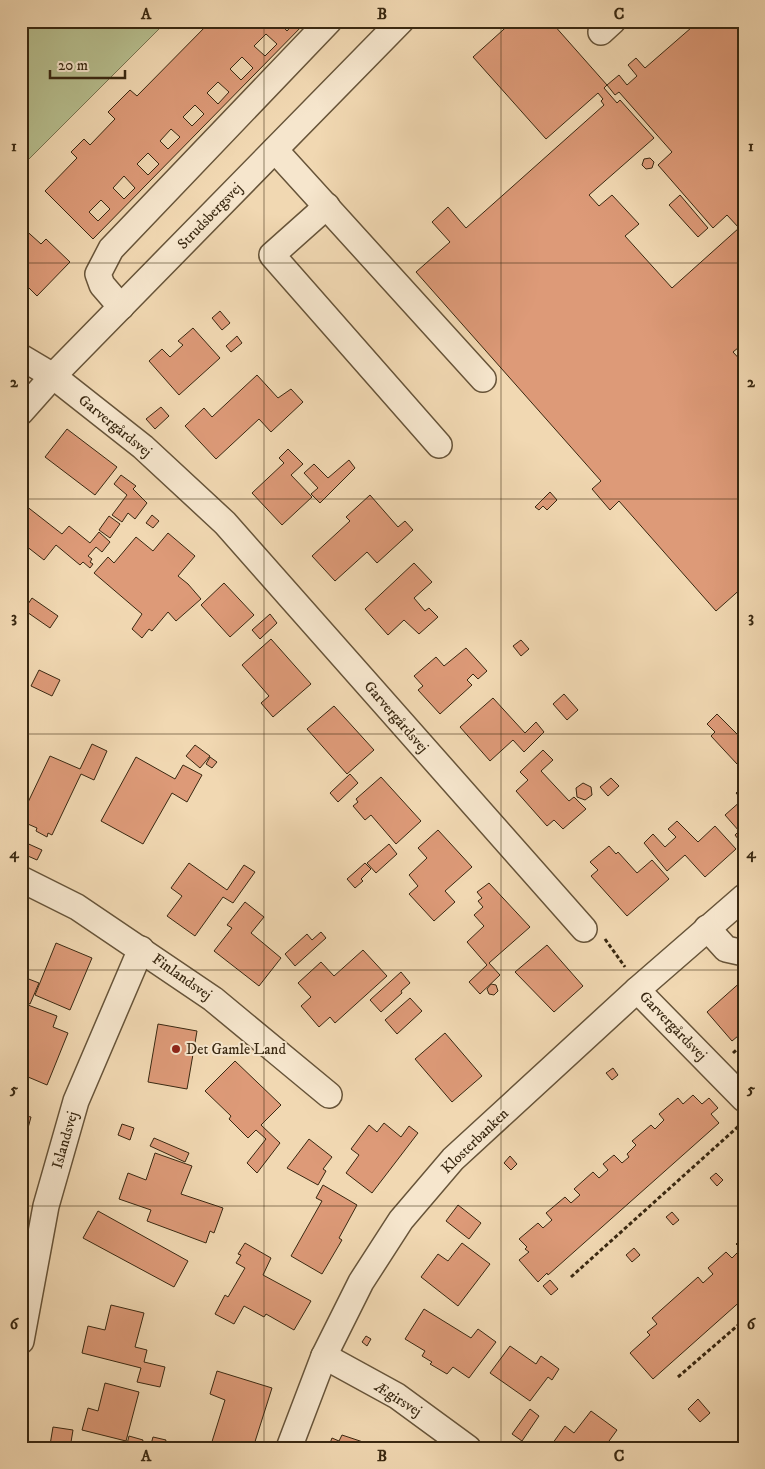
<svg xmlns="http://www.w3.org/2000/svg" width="765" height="1469" viewBox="0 0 765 1469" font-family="'IM FELL DW Pica',serif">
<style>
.green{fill:#b7bf8f;stroke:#787450}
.building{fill:#dd9a78;stroke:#392811;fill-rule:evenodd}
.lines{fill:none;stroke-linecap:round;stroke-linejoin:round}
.minor-casing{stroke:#675439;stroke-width:28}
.path{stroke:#392811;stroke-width:3;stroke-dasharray:4 2.5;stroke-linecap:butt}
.minor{stroke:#f6e6cd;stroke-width:25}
.grid{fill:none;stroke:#392811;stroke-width:1;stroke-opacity:0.55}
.poi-dot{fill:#8f2418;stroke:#f6e6cd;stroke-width:2}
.labels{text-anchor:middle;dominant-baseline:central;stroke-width:4;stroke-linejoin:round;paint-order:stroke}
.street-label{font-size:15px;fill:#392811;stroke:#f6e6cd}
.poi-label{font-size:15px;fill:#392811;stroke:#f6e6cd;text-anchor:start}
.neatline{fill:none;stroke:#392811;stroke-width:2}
.grid-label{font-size:16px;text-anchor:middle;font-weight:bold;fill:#392811}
</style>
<rect width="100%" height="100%" fill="#f1d8b2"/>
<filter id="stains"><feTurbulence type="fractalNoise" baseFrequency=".004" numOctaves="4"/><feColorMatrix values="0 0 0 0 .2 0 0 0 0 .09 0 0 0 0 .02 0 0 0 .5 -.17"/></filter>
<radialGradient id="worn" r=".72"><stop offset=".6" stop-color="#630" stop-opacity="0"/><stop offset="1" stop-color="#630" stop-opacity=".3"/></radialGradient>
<!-- green -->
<polygon class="green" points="21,21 167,21 21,167"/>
<!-- building -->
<g class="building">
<path d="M211 21H278L287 31 296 21H307L93 239 45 191 77 158 71 152 84 139 90 145 115 119 108 112 130 90 137 96ZM266 34 277 44 265 56 254 46ZM242 57 253 68 241 80 230 69ZM218 82 229 92 218 104 207 93ZM195 105 204 114 192 126 183 117ZM171 129 180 137 168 149 160 141ZM148 153 159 164 148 175 137 164ZM124 176 135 188 124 199 113 188ZM101 200 110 209 98 221 89 212Z"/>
<path d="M513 21H567L561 27 556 22 553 24 607 85 619 75 627 85 637 76 628 65 636 58 645 68 699 21H744V343L733 352 744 364V586L716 611 619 501 610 510 592 489 601 481 416 272 450 242 432 222 448 207 466 228 604 105 601 101 603 99 598 93 546 139 473 57ZM607 85 615 95 619 92 672 152 658 165 713 228 727 215 739 228 672 288 625 236 639 224 612 195 599 206 589 195 654 138 620 100 617 103 604 88Z"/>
<polygon points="650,158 654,162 652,168 646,169 642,165 644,159"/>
<polygon points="680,195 708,228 698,237 669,205"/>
<polygon points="21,226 41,244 46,239 70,262 37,296 25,284 21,288"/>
<polygon points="220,311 230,323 222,330 212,318"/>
<polygon points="193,328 220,358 179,395 149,361 162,349 170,357 183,345 178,341"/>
<polygon points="237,336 242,343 231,352 226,346"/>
<polygon points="257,375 278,398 291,389 303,402 271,432 259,419 216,459 185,426 204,408 212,417"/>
<polygon points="161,407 169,416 155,429 146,419"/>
<polygon points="67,429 117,467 95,495 45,457"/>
<polygon points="288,449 303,464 291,475 312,497 282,525 252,493 284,463 279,458"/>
<polygon points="349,460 355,468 320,503 311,494 318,488 304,473 314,464 328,478"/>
<polygon points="121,475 136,486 133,489 147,503 135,519 128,513 122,522 112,515 127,495 114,484"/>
<polygon points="550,492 557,500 547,510 543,506 539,510 535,507"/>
<polygon points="370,495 398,527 405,521 413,530 377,563 367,552 335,581 312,556 350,521 346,517"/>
<polygon points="21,502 62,534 69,526 90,543 99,532 110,542 102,552 96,547 88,556 92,559 90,562 93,564 90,568 83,562 80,565 56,545 44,560 21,542"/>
<polygon points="152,515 159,521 153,528 146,523"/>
<polygon points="109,516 120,524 110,538 99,530"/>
<polygon points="168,533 195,556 178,576 188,584 201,599 176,621 168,612 152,631 149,629 142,638 132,629 142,614 94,573 108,557 114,563 136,537 153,551"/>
<polygon points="414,563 432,582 414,598 425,611 429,608 438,617 419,634 404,620 388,635 365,609"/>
<polygon points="224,583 254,615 230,637 201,605"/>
<polygon points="32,598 58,616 50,628 24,610"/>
<polygon points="270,614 277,623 260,639 252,630"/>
<polygon points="271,639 311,684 273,717 261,703 269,696 242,665"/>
<polygon points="521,640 529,649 521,656 513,646"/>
<polygon points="466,648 487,671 478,679 473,674 467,680 472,685 440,714 418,690 423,686 414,676 436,657 444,666"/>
<polygon points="39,670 60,680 52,696 31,686"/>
<polygon points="564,694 578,710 567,720 553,704"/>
<polygon points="493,698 525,733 536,722 544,732 524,752 513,740 490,761 460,727"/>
<polygon points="334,706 374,750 347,774 307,729"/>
<polygon points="717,714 744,741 744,758 737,764 711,736 715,732 707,724"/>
<polygon points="92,744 107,751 94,780 81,774 52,835 48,833 47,837 36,831 37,828 21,821 21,817 50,756 80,769"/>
<polygon points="195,745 210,756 200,768 186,756"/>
<polygon points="543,750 553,760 541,771 569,801 574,797 586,809 563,829 554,820 547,826 516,791 528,780 520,772"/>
<polygon points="136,757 175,779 183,765 202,775 187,802 172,793 143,844 101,821"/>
<polygon points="210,757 217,762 212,768 206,764"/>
<polygon points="350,774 358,783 338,802 330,793"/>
<polygon points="381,777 421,821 396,844 371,815 365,820 353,806 358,802 356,799"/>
<polygon points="611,778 619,786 608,796 600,787"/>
<polygon points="583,783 591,787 592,795 585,800 577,797 576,788"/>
<polygon points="744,786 744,842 742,844 735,835 739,831 725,815 742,800 736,793"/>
<polygon points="677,821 698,842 715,826 736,849 705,877 685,855 667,871 644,843 653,834 665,847 676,837 668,829"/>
<polygon points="438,830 472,867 445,891 455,902 434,921 409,894 418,886 409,875 427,858 418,848"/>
<polygon points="22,841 42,850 37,860 21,853"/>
<polygon points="389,844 397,854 376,873 367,863"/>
<polygon points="609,846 616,854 618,852 637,873 652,860 669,879 627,916 591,876 598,870 590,862"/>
<polygon points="189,863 227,890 244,865 255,872 233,903 223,897 195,936 167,916 182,896 171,888"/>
<polygon points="365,863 371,869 361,879 363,881 355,888 347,879"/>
<polygon points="489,883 530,927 489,963 500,975 480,994 469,982 487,965 467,942 484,926 474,915 483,907 478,901 482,898 477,892"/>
<polygon points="245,902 264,917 251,933 281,958 259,986 214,951 232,928 227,925"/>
<polygon points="321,932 326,938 295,966 285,954 307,934 312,940"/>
<polygon points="56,943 92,958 70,1010 35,995"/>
<polygon points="547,945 583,986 554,1012 515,972"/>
<polygon points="363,950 387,976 335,1023 330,1017 319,1027 301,1006 311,997 298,983 321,962 334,976"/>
<polygon points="401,972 410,983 401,991 402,993 381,1012 370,1000"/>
<polygon points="21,976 39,983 30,1004 21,1001"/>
<polygon points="744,979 744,1031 732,1041 707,1012"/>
<polygon points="491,984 496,985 498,991 494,995 489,994 487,989"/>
<polygon points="410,998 422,1011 397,1034 385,1020"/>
<polygon points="28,1005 57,1016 53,1027 68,1033 47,1085 21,1074 21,1061 26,1048 21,1046 21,1014 24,1015"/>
<polygon points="158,1024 197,1031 187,1089 148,1082"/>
<polygon points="445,1033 482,1076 452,1102 415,1059"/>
<polygon points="235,1061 281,1105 261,1125 280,1143 257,1173 247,1163 266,1139 256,1130 248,1138 229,1119 231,1116 205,1091"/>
<polygon points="613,1068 618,1075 612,1080 606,1073"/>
<polygon points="693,1095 702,1104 709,1098 718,1108 711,1114 719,1123 548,1275 547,1273 538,1282 519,1260 529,1252 525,1249 527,1247 519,1239 538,1223 543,1228 552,1220 546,1213 565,1197 571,1203 580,1195 574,1189 593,1172 599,1178 608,1170 603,1164 614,1155 622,1163 629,1157 627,1154 636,1145 632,1141 651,1125 655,1129 664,1120 659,1114 678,1098 683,1104"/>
<polygon points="21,1115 31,1117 21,1154"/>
<polygon points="384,1123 401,1137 409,1126 418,1133 372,1193 346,1173 359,1155 351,1149 369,1125 377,1132"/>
<polygon points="122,1124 134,1128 130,1140 118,1135"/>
<polygon points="154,1138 189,1153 185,1162 150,1146"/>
<polygon points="309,1139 332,1157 323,1169 326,1171 318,1185 287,1168"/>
<polygon points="155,1153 192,1166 181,1194 223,1208 214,1233 210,1231 206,1243 147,1221 151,1210 119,1199 128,1173 146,1180"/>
<polygon points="510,1156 517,1164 511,1170 504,1163"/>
<polygon points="716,1173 723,1180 717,1186 710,1178"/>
<polygon points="323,1185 357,1205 339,1238 342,1240 322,1274 291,1256 322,1201 316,1198"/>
<polygon points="458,1205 481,1223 469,1239 446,1221"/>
<polygon points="98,1211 188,1261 174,1287 83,1238"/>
<polygon points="672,1212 679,1220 673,1225 666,1217"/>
<polygon points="744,1237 744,1298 653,1379 630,1353 650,1335 647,1332 657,1324 652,1318 698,1277 703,1283 713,1274 708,1268 726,1252 732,1258 741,1249 736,1244"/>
<polygon points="245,1243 271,1258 263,1275 311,1301 294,1330 266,1314 264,1317 244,1306 234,1324 215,1314 225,1295 228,1297 245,1268 236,1263 241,1255 238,1254"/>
<polygon points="462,1243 490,1264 458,1306 421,1277 438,1254 448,1261"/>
<polygon points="634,1248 640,1255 632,1262 626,1255"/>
<polygon points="550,1280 558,1289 551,1295 543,1286"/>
<polygon points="111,1305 144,1313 135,1347 147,1350 144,1362 165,1367 160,1387 137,1382 141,1368 82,1353 88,1326 105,1330"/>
<polygon points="424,1309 471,1338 478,1329 496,1342 469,1378 453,1367 447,1374 430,1364 432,1362 422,1356 425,1351 405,1339"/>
<polygon points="366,1336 371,1339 367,1346 362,1342"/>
<polygon points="510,1346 536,1364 541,1356 559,1369 552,1380 548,1377 530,1401 490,1373"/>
<polygon points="217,1371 272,1388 253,1448 210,1448 225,1400 210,1394"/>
<polygon points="105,1383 139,1392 126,1441 82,1430 88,1408 98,1411"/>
<polygon points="698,1399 710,1413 700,1422 688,1409"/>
<polygon points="530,1409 539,1416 522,1441 512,1434"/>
<polygon points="591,1411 617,1430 604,1448 550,1447 565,1426 574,1433"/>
<polygon points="53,1427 73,1430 70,1448 50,1445"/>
<polygon points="342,1435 378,1447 328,1448 332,1438 339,1441"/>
<polygon points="129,1436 143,1440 141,1448 126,1448"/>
<polygon points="153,1437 166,1440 164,1448 150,1448"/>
</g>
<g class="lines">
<!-- minor casing -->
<g class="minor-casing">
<g id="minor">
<polyline points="601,32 613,21"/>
<polyline points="275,150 483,379"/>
<polyline points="327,206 272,255 439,445"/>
<polyline points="121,307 102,285 98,274 111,249 329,21"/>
<polyline points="21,357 53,376 143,447 225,523 584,929"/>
<polyline points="21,412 53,376 401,21"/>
<polyline points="21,879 77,907 213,999 329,1095"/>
<polyline points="707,928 726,949 744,953"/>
<polyline points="637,990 744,1099"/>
<polyline points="21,1341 46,1206 76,1101 141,949"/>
<polyline points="324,1356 397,1396 468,1448"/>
<polyline points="289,1448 324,1356 361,1282 401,1220 453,1159 637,990 744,897"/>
</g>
</g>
<!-- path -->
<g class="path">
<polyline points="605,939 625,967"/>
<polyline points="733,1053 744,1043"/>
<polyline points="571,1277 741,1124"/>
<polyline points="678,1377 744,1320"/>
</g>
<!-- minor -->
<use href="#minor" class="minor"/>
</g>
<!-- grid -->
<path class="grid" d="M264 21V1448M501 21V1448M21 263H744M21 499H744M21 734H744M21 970H744M21 1206H744"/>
<!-- markers -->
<circle class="poi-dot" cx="176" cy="1049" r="5"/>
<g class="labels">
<!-- street labels -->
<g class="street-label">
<text transform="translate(210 216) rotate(-46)">Strudsbergsvej</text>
<text transform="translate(115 426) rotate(39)">Garvergårdsvej</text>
<text transform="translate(396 717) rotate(49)">Garvergårdsvej</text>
<text transform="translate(182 977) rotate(35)">Finlandsvej</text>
<text transform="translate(673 1026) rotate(46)">Garvergårdsvej</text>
<text transform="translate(65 1140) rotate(-74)">Islandsvej</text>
<text transform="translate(475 1141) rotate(-44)">Klosterbanken</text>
<text transform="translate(398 1399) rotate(32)">Ægirsvej</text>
</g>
<!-- poi labels -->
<g class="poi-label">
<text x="186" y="1049">Det Gamle Land</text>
</g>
</g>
<!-- margin -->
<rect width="765" height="1469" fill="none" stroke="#f1d8b2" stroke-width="55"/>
<!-- scale -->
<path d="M50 70v8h75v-8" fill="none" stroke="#392811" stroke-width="2.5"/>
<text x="58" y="70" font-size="15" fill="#392811" stroke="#f6e6cd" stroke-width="4" paint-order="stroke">20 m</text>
<rect x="28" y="28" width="710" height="1414" class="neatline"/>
<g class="grid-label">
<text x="146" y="19">A</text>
<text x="382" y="19">B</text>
<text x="619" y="19">C</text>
<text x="14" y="151">1</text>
<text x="751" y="151">1</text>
<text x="14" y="387">2</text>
<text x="751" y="387">2</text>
<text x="14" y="622">3</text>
<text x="751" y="622">3</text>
<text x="14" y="858">4</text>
<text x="751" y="858">4</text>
<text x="14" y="1094">5</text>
<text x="751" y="1094">5</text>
<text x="14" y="1329">6</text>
<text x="751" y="1329">6</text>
<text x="146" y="1461">A</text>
<text x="382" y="1461">B</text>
<text x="619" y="1461">C</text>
</g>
<rect width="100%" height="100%" filter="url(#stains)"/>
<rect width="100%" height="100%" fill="url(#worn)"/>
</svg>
